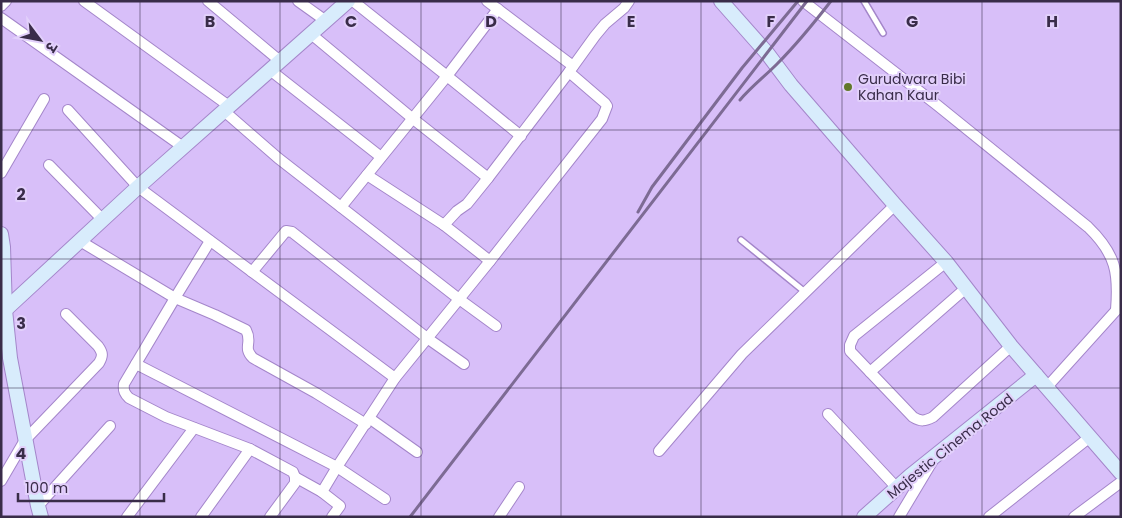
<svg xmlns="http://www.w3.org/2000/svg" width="1122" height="518" viewBox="0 0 1122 518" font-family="Poppins,'Noto Sans Devanagari',sans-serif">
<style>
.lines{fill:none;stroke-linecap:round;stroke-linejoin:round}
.lane-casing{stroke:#a486ca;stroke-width:8}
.street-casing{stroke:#a486ca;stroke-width:12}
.secondary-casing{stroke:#a486ca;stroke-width:16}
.lane{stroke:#fff;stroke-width:5}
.street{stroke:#fff;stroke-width:10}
.secondary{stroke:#d8ecfc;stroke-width:14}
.rail{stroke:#7d6b94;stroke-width:3}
.grid{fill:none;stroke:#392c49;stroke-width:1;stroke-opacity:0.55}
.poi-dot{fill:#61782a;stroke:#e2d0fb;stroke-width:2}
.labels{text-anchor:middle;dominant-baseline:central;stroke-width:4;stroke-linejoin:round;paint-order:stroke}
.poi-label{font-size:14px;fill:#392c49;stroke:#e2d0fb;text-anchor:start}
.street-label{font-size:14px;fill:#392c49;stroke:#e2d0fb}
.grid-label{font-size:16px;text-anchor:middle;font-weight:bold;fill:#392c49;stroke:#e2d0fb;stroke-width:4;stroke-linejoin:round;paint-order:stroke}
</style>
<rect width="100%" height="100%" fill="#d8bff9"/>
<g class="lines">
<!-- lane casing -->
<g class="lane-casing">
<g id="lane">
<polyline points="864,1 883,33"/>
<polyline points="741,240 805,292"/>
</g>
</g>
<!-- street casing -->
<g class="street-casing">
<g id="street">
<polyline points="84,1 229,106"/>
<polyline points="208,1 280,61"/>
<polyline points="298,1 326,21"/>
<polyline points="487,1 573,66"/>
<path d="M803 1 937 105 1088 227C1116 254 1119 273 1116 310"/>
<polyline points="1,6 6,1"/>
<polyline points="498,9 447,76 521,136"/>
<polyline points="1,18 183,147"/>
<polyline points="311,34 412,118 488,178"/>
<polyline points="270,70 381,157"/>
<polyline points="68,110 138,187 395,378"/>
<polyline points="224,111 278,158 459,299 496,326"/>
<polyline points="49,165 103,220"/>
<polyline points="1,173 44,99"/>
<polyline points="367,175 444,225 490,261"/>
<polyline points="341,207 447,76 353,1"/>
<polyline points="444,225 457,211 467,204 488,178 569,72 595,36 605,24 624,8 629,1"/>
<path d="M80 241 175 298 215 315 246 330C253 343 242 347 253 358L316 393 366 424"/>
<path d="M210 241 175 298 124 384C123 391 125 394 129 398L166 417 250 449 293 472 295 477V483L270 517"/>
<path d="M946 262 854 336 850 345V351L913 417C921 422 925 421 933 417L1011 346"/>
<polyline points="252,272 286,231 292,232 427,338 464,364"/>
<polyline points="136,364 337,467 385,499"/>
<polyline points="870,372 966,288"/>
<polyline points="1047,387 1120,306"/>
<polyline points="828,414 897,488"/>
<polyline points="369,418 417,452"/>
<polyline points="659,451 742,354 895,205"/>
<polyline points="295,477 322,492"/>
<path d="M1 481 25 440 99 363C103 356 103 353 98 346L66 314"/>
<polyline points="38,506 110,426"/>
<polyline points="127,517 194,428"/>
<polyline points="201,517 250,449"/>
<polyline points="332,517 340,506 322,492 337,467 395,378 490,261 602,119 607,106 605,103 569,72"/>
<polyline points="499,517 519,487"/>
<polyline points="899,517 932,462"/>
<polyline points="989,517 1090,437"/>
<polyline points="1074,517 1121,482"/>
</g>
</g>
<!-- secondary casing -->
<g class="secondary-casing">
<g id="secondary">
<polyline points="721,1 767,53 791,85 895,205 946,262 1011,346 1121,473"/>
<polyline points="1,234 3,247 5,310 10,358 38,506 41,517"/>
<polyline points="5,310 138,187 348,1"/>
<polyline points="864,517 910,476 1036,375"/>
</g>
</g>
<!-- lane -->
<use href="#lane" class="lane"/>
<!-- street -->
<use href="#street" class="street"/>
<!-- secondary -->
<use href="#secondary" class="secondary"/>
<!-- rail -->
<g class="rail">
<path d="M740 100C751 87 764 77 777 64 796 45 814 23 831 1"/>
<polyline points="638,212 652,187 742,68 798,1"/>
<polyline points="410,517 807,1"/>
</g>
</g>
<!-- grid -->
<path class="grid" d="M140 1V517M280 1V517M421 1V517M561 1V517M701 1V517M842 1V517M982 1V517M1 130H1121M1 259H1121M1 388H1121"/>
<!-- markers -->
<circle class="poi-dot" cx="848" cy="87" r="5"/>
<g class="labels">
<!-- poi labels -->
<g class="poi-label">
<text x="858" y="79">Gurudwara Bibi<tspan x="858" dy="16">Kahan Kaur</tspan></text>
</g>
<!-- street labels -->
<g class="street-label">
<text transform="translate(950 446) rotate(-39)">Majestic Cinema Road</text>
</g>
</g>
<g class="grid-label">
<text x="210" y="27">B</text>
<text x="351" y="27">C</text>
<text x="491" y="27">D</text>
<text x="631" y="27">E</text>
<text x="771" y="27">F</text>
<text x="912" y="27">G</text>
<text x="1052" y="27">H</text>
<text x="21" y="200">2</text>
<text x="21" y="329">3</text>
<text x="21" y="459">4</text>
</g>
<!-- border -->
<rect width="1122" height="518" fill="none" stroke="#392c49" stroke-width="5"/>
<!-- north arrow -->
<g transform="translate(40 40) rotate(122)" stroke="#e2d0fb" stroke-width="4" paint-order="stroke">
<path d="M0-4L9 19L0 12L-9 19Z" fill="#392c49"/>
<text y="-8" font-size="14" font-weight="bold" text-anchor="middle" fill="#392c49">उ</text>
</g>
<!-- scale -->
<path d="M18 493v8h146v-8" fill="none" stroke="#392c49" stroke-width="2.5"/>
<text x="25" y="493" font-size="15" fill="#392c49" stroke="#e2d0fb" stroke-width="4" paint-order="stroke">100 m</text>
</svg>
